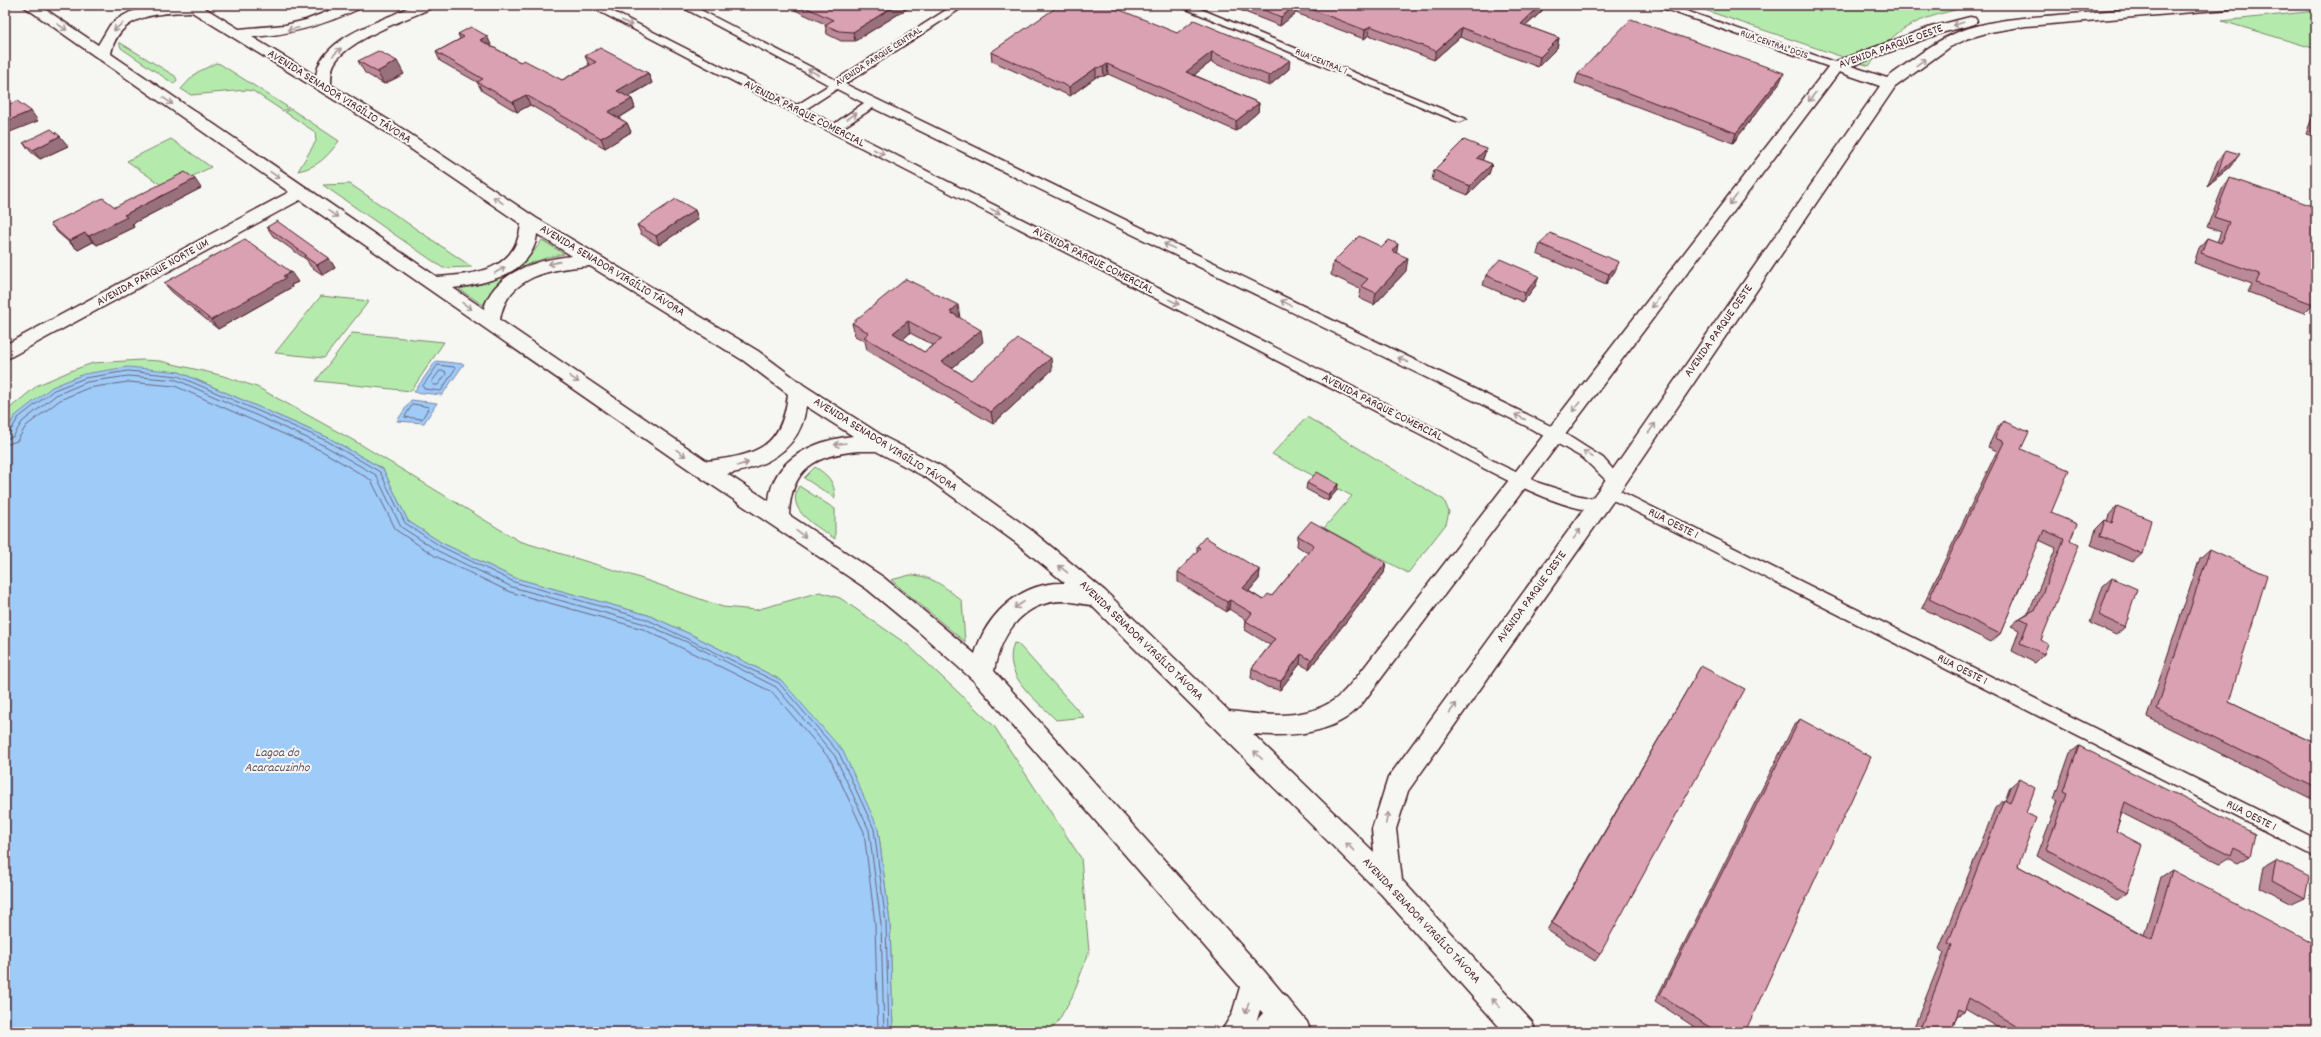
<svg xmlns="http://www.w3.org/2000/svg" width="2321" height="1037" viewBox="0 0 2321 1037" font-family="Dekko,sans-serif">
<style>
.green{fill:#b4ebad;stroke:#7f856c}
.water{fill:#9ecbf8;stroke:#7c86a6}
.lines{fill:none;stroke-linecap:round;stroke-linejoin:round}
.shore{stroke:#6c647d;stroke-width:1}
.street-casing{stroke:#4a1f2b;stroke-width:3}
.secondary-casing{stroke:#4a1f2b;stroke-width:3}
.street{fill:#f6f6f2;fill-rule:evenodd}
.secondary{fill:#f6f6f2;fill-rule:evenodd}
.wall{fill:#bb8a98;stroke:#4a1f2b;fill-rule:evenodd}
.shaded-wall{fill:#98717c;stroke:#4a1f2b}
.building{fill:#d9a1b1;stroke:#4a1f2b;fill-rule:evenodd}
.oneway{stroke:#a99598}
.labels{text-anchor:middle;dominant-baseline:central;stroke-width:4;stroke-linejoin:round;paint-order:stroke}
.far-street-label{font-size:10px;fill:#4a1f2b;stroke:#f6f6f2}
.street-label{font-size:12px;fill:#4a1f2b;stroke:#f6f6f2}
.water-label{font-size:13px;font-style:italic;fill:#635368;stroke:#f6f6f2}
</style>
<rect width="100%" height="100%" fill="#f6f6f2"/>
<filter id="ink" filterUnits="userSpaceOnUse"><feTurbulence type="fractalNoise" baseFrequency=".025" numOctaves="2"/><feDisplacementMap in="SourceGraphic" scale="8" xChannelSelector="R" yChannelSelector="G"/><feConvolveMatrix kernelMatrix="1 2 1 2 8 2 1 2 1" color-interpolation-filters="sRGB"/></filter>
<g filter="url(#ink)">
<!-- green -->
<g class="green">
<path d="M1690 5H1975C1948 12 1914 18 1893 37 1884 45 1877 57 1869 66Z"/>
<polygon points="2316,11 2316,49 2222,21"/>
<polygon points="119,42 175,76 177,80 174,84 121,48"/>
<polygon points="216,63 220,64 289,108 283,111 253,91 246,90 191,95 181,89 196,73"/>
<path d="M291 109 339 141C327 157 318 167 298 171L316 141 315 132 285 112Z"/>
<polygon points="171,139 211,167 167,189 127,161"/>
<polygon points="350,184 472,267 443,268 323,185"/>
<path d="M542 240 564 254C532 259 499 275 483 305L459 289C494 283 523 271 542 240Z"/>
<polygon points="321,296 369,301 324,358 275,353"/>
<polygon points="352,333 444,342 411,391 316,381"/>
<polygon points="142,360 160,361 220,375 257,387 360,444 519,541 634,576 723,607 756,610 820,592 840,598 908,645 994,726 1081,858 1089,952 1072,997 1057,1023 1049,1032 893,1032 890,923 878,828 781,680 690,634 648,615 515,578 442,543 408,521 383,469 329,438 179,372 15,416 5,433 5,412 38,385 73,370 93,363"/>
<polygon points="1307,417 1444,500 1449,512 1446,524 1408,573 1324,528 1352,496 1272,454"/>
<path d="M815 467C828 475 835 482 835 498L804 478Z"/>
<path d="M799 486 835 509V539C819 527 784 511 799 486Z"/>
<path d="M910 575C932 575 946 588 962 601L965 642 891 580Z"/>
<path d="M1014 643 1018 644 1084 717 1056 720C1036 699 1001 676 1014 643Z"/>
</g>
<!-- water -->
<g class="water">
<polygon points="436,361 464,364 442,395 414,392"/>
<polygon points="128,367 179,372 329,438 383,469 408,521 442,543 515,578 648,615 690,634 781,680 843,751 878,828 890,923 893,1032 5,1032 5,433 15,416 52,387 84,374"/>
<polygon points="411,400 437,403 424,423 397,421"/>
</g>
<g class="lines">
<!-- shore -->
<g class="shore">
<polygon points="438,365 454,367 455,369 441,391 424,389 423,386"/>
<polygon points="440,371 445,371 446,374 438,385 433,385 432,382"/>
<polygon points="413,404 429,407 422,419 405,417"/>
<polyline points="5,434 10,432 18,418 54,390 85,378 128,371 178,376 327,441 380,472 405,523 440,546 514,582 646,619 779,683 839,753 874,829 886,923 889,1032"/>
<polyline points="5,439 13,437 22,422 56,395 87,382 128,376 177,380 325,446 376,475 401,527 438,551 512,587 645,624 687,642 776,687 835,756 869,830 881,924 884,1032"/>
<polyline points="5,445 17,441 26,426 60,400 88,388 128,382 175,386 322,451 371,480 396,530 435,556 510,592 643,629 772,692 830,759 864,832 875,924 878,1032"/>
</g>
<!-- street casing -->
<g class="street-casing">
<g id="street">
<path d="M587 5H600L797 105 829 85 678 5H691L836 80 954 5H966L845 84 1559 430 1603 458 1623 481 1621 485 1616 487 1611 485 1583 458 1526 426 873 108 842 128 1440 431 1499 464 1539 483 1576 495 1603 501 1605 505 1603 509C1571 520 1461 456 1430 439L829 131ZM837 89 864 103 834 124 806 109Z"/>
<polygon points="1177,5 1191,5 1466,119 1460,122 1456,121"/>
<polygon points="1654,5 1669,5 1840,64 1841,66 1836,69 1832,68"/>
<polygon points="1608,485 2316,839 2316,857 1603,495 1601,491 1603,487"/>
</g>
</g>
<!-- secondary casing -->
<g class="secondary-casing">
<path id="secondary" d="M22 5H39L98 45 110 25 119 18 130 12 159 5H200L239 29 285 25 306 20 344 5H363L361 8C326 24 291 35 252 37L316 76C320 43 364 27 390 16 398 13 407 7 416 5 421 4 428 5 434 5L432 8C407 19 347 40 334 64 331 70 331 78 331 85L395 124 536 218 758 351 805 386 886 438 941 466 1031 530 1105 591 1229 711C1263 715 1304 721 1334 700 1343 694 1349 685 1356 678L1831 63 1931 27 1970 17 1975 18 1977 21 1975 24 1941 33 1851 66 1887 78C1910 62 1932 42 1958 32 1994 18 2035 17 2072 14 2127 9 2181 5 2236 5L2229 9 2026 26 1990 32 1969 38 1950 47 1895 87 1623 487 1408 791 1396 829 1402 880 1532 1022 1536 1032H1504L1381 894 1091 605C1081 604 1071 601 1061 601 1021 603 1000 636 994 671L1265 972 1307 1022 1311 1032H1221L1232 1014 1240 987 974 681 919 632 867 589 697 475 300 200 5 360V345L289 192ZM192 12 383 130 521 224C516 271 477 274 437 277L111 54C118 14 158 13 192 12ZM1839 72 1880 86 1609 475 1388 778 1372 829 1374 852 1253 734C1290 737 1334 735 1361 705ZM537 234 572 256C539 259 493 272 484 309L453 288C485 284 533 274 537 234ZM590 266 744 361 788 394C782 448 757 455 707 461L500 320C506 276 553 268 590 266ZM806 406 853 436C816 440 772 458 769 501L727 474C766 467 801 450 806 406ZM859 451H876L927 478 1015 542 1065 583C1022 581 986 614 975 654L883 577 789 515C791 468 815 455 859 451ZM1260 1010 1263 1013 1257 1020Z"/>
</g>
<!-- street -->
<use href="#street" class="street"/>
<!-- secondary -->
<use href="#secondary" class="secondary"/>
</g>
<!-- wall -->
<g class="wall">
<polygon points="784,5 913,5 855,41 841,41 827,34 825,25 825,24"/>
<polygon points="1227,5 1413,5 1415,6 1415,5 1544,5 1542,11 1526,26 1559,38 1557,48 1538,67 1460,37 1434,60 1369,35 1364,39 1296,13 1280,26"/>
<polygon points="1177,33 1289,69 1269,86 1211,62 1194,75 1259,103 1258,112 1236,131 1108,74 1104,76 1096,77 1070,96 992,61 991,52"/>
<polygon points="458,34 487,36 491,45 491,46 520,62 562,80 589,65 585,56 648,73 652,83 628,97 632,99 635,108 619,118 627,123 631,132 605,148 530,105 517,112 482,91 477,82 440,61 436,52 460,39"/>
<polygon points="358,61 404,74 384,84 365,73"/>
<polygon points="1578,74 1780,82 1733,143 1575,83"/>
<polygon points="2316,107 2316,137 2306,134"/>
<polygon points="23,143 68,146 40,159 31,152"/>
<polygon points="1486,149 1483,159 1482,160 1492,164 1489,174 1468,195 1432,180 1434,170"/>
<polygon points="2226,150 2230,167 2207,186 2217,162"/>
<polygon points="2230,178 2313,304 2304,313 2248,292 2252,284 2194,263 2199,248 2207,238 2217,242 2221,232 2207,227 2223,187"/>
<polygon points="201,188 132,224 134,227 97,245 93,242 78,250 58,233 50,224 115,207"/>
<polygon points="695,210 698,219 659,245 641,234 637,225"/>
<polygon points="267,227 329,258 335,268 323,275 310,266 307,260 273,236"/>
<polygon points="1540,244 1615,271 1606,284 1537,254"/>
<polygon points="1382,247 1397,253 1406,271 1374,305 1359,298 1361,289 1331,275 1333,262"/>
<polygon points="1486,275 1536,285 1523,302 1483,285"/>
<polygon points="298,282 291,285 292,287 218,329 172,292 164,283"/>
<path d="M960 318 983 342 952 368 971 380 1052 370 993 424 867 350 865 341 855 336 852 323ZM910 333 933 345 924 352 903 339Z"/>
<polygon points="2003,421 2021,449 2051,513 2070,541 2041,640 2044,654 2035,663 2012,651 2019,630 2011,626 2020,618 2029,612 2056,548 2039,540 2000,634 1991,642 1922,608 1997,451 1988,447 1996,430"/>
<polygon points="1307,483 1338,484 1337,490 1328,501 1306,489"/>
<polygon points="2117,506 2142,554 2133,562 2091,545 2096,529 2105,520 2107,521 2109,515"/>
<polygon points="1298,536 1386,563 1384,573 1309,669 1300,664 1280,690 1267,687 1251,678 1252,668 1270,645 1245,630 1246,620 1229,609 1227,612 1178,582 1178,572 1197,552 1197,546 1260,570 1259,579 1249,591 1263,600 1272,596 1308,553 1297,546"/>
<polygon points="2210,549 2229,702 2316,744 2316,801 2147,717 2200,558"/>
<polygon points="2112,578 2125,627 2116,635 2090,623 2103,586"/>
<polygon points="1701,666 1600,954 1595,961 1547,930"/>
<polygon points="1800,719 1745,1032 1702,1032 1655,1001 1793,727"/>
<polygon points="2079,746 2250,856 2238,863 2228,858 2220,863 2122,813 2116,831 2127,893 2117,900 2037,856 2058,801 2054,799 2070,753"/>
<polygon points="2019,779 2026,813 2018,866 2144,935 2161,877 2172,870 2316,1032 2006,1032 1965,1008 1964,1012 1957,1016 1951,1032 1912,1032 1944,952 1939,949 1995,808 2004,800 2005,801 2010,787"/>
<polygon points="2276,860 2305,898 2292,904 2260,887 2264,867"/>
</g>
<!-- shaded-wall -->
<g class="shaded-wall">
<polygon points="896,5 913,5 855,41 853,32"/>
<polygon points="1296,5 1297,5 1296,13 1280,26 1281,17"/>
<polygon points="1541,5 1544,5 1542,11 1518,33 1521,24"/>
<polygon points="1370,26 1369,35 1364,39 1365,30"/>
<polygon points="1462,28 1460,37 1434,60 1436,51"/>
<polygon points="487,36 491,45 484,49 480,40"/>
<polygon points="1559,38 1557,48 1538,67 1540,57"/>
<polygon points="1212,52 1211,62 1186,81 1186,72"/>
<polygon points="1290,60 1289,69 1269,86 1269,76"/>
<polygon points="397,61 404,74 384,84 377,72"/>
<polygon points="1107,64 1108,74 1104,76 1103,67"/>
<polygon points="1096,68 1096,77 1070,96 1069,87"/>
<polygon points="648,73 652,83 621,100 617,91"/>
<polygon points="1784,73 1780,82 1733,143 1736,133"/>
<polygon points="526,95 530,105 517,112 513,102"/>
<polygon points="632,99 635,108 612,122 608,112"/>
<polygon points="1259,103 1258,112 1236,131 1236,121"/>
<polygon points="31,111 38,121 5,134 5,122"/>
<polygon points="627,123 631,132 605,148 601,138"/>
<polygon points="60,136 68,146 40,159 33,150"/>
<polygon points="1486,149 1483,159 1475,167 1477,158"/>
<polygon points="2240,154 2230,167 2207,186 2217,174"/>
<polygon points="1492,164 1489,174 1468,195 1470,186"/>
<polygon points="195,179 201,188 132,224 134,227 97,245 89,236 124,215"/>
<polygon points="695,210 698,219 659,245 656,236"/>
<polygon points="85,233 93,242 78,250 69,241"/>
<polygon points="1398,244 1396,257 1392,251"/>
<polygon points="329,258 335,268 323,275 317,265"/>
<polygon points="1408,258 1406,271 1374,305 1376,293"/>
<polygon points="1619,262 1615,271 1606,284 1609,274"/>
<polygon points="291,272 298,282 291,285 292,287 218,329 211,320"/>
<polygon points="1539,276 1536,285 1523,302 1525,293"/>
<polygon points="958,305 960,318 950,312"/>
<polygon points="908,321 910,333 895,346 893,333"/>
<polygon points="981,330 983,342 944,375 942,362"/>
<polygon points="1051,358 1052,370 993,424 991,412"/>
<polygon points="1338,484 1337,490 1328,501 1329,495"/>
<polygon points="1386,563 1384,573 1309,669 1311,660"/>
<polygon points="1260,570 1259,579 1243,598 1243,588"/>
<polygon points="1230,600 1229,609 1227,612 1227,602"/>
<polygon points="1301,654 1300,664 1280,690 1281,681"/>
</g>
<!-- building -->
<g class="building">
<polygon points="801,5 896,5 853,32 839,31 825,25 833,20"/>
<polygon points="1060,5 1108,5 1177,33 1194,20 1290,60 1269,76 1212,52 1186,72 1259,103 1236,121 1107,64 1103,67 1096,68 1069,87 991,52"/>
<polygon points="1251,5 1296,5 1281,17"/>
<polygon points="1300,5 1413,5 1415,6 1415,5 1541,5 1521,24 1559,38 1540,57 1462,28 1436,51 1370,26 1365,30"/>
<polygon points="1631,19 1784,73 1736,133 1578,74"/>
<polygon points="471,27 487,36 480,40 520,62 524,60 562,80 596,62 585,56 600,48 648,73 617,91 632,99 608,112 627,123 601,138 526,95 513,102 477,82 483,79 436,52 464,37 458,34"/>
<polygon points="378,51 397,61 377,72 358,61"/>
<polygon points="17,101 31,111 5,122 5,106"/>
<polygon points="2316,120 2316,125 2314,125"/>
<polygon points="51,129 60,136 33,150 23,143"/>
<polygon points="1464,140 1486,149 1477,158 1492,164 1470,186 1434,170"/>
<polygon points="2226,150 2240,154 2217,174"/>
<polygon points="185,172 195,179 124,215 127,217 89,236 85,233 69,241 50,224 103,198 115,207"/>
<polygon points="2230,178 2316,207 2316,294 2313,304 2256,283 2260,274 2201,253 2207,238 2221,243 2229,222 2214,217"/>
<polygon points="676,199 695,210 656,236 637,225"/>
<polygon points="277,221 329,258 317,265 304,256 306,255 267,227"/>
<polygon points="1550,233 1619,262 1609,274 1540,244"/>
<polygon points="1359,236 1382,247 1389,240 1398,244 1392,251 1408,258 1376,293 1361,286 1368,279 1333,262"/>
<polygon points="245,239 291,272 283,276 286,278 211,320 164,283"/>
<polygon points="1500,259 1539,276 1525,293 1486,275"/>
<path d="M906 279 958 305 950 312 981 330 942 362 971 380 1018 339 1051 358 991 412 864 337 869 333 852 323ZM908 321 942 339 924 352 893 333Z"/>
<polygon points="2003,421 2029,432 2021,449 2069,470 2051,513 2077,524 2070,541 2079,545 2041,640 2048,644 2044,654 2020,643 2028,622 2020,618 2036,609 2064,539 2044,530 2000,634 1929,599 2004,442 1995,438"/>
<polygon points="1317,472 1338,484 1329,495 1307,483"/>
<polygon points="2117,506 2151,520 2142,554 2100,536 2105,520 2112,523"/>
<polygon points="1311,521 1386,563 1311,660 1301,654 1281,681 1268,678 1252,668 1275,639 1246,621 1252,613 1230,600 1227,602 1178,572 1200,548 1197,546 1205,537 1260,570 1243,588 1263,600 1268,594 1272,596 1314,545 1298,536"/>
<polygon points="2210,549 2267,575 2229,702 2316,744 2316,788 2157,709"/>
<polygon points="2112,578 2137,589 2125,627 2099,615"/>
<polygon points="1701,666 1745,689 1600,954 1552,923"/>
<polygon points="1800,719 1871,757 1745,1032 1717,1032 1660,995"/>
<polygon points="2079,746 2255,834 2250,856 2234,848 2231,856 2125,802 2116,831 2142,845 2127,893 2046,849 2067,793 2063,791"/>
<polygon points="2019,779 2035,788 2026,813 2036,818 2018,866 2152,940 2172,870 2316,945 2316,1032 2026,1032 1969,998 1964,1012 1959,1009 1951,1032 1919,1032 1952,945 1948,943 2004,800 2010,803"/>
<polygon points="2276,860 2309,877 2305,898 2272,880"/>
</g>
<!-- one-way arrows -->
<defs><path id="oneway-shaft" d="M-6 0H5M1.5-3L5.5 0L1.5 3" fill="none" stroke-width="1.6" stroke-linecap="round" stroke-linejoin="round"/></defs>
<g class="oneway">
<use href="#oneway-shaft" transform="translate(627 23) rotate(27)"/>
<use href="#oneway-shaft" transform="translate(1958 24) rotate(164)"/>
<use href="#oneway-shaft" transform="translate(62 27) rotate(34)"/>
<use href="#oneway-shaft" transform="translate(118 27) rotate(140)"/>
<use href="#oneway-shaft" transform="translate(293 29) rotate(168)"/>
<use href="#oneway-shaft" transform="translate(337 52) rotate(-42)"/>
<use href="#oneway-shaft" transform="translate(1921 62) rotate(-36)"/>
<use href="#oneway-shaft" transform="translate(813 72) rotate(-152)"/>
<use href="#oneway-shaft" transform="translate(1812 97) rotate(128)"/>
<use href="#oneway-shaft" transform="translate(168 101) rotate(35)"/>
<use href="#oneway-shaft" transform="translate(852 116) rotate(-33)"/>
<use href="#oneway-shaft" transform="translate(879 152) rotate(27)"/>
<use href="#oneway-shaft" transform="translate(275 175) rotate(35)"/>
<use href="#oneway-shaft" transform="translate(498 200) rotate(-146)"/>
<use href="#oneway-shaft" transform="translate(1733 200) rotate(127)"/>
<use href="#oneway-shaft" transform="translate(995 211) rotate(27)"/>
<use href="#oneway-shaft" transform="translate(333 214) rotate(34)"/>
<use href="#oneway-shaft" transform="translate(1169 246) rotate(-154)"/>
<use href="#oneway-shaft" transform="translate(554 263) rotate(167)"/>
<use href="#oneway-shaft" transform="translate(500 270) rotate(-30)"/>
<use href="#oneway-shaft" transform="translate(1174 302) rotate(27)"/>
<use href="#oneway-shaft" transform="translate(1286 303) rotate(-154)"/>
<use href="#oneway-shaft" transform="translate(1655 303) rotate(125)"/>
<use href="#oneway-shaft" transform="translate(467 306) rotate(35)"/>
<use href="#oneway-shaft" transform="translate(1403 360) rotate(-154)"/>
<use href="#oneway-shaft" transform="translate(574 379) rotate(35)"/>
<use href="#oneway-shaft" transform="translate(1576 407) rotate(127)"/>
<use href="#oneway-shaft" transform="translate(1520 417) rotate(-154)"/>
<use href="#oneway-shaft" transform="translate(1652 428) rotate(-55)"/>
<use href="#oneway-shaft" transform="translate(840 444) rotate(171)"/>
<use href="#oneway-shaft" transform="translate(681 453) rotate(35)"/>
<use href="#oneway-shaft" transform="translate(1588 454) rotate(-146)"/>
<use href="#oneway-shaft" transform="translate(743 464) rotate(-16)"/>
<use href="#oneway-shaft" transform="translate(801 534) rotate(34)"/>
<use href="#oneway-shaft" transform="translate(1577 534) rotate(-54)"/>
<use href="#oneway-shaft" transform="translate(1063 569) rotate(-141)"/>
<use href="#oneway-shaft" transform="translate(1019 605) rotate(147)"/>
<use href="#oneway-shaft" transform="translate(1453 708) rotate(-54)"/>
<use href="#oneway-shaft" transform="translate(1258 755) rotate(-135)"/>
<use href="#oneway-shaft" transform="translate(1387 818) rotate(-78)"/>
<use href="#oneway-shaft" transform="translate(1350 847) rotate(-136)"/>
<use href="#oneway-shaft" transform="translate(1496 1003) rotate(-132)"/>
<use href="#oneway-shaft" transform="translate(1247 1008) rotate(107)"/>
</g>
</g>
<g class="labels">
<!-- far-street labels -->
<g class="far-street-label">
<text transform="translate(1774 45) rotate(19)">RUA CENTRAL DOIS</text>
<text transform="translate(879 57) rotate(-33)">AVENIDA PARQUE CENTRAL</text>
<text transform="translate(1321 62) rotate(22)">RUA CENTRAL 1</text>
</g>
<!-- street labels -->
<g class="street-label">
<text transform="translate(1891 47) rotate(-20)">AVENIDA PARQUE OESTE</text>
<text transform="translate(339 97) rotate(32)">AVENIDA SENADOR VIRGÍLIO TÁVORA</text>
<text transform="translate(804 114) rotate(27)">AVENIDA PARQUE COMERCIAL</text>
<text transform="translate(1093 261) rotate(27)">AVENIDA PARQUE COMERCIAL</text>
<text transform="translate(612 271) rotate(31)">AVENIDA SENADOR VIRGÍLIO TÁVORA</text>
<text transform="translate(153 273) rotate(-29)">AVENIDA PARQUE NORTE UM</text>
<text transform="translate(1719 331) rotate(-55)">AVENIDA PARQUE OESTE</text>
<text transform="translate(1382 408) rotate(27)">AVENIDA PARQUE COMERCIAL</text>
<text transform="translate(885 445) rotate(32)">AVENIDA SENADOR VIRGÍLIO TÁVORA</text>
<text transform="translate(1673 524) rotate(27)">RUA OESTE 1</text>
<text transform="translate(1532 597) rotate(-54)">AVENIDA PARQUE OESTE</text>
<text transform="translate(1141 641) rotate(44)">AVENIDA SENADOR VIRGÍLIO TÁVORA</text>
<text transform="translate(1962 670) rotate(27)">RUA OESTE 1</text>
<text transform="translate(2251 816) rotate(27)">RUA OESTE 1</text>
<text transform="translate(1421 921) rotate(47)">AVENIDA SENADOR VIRGÍLIO TÁVORA</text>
</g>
<!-- water labels -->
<g class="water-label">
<text x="277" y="753">Lagoa do<tspan x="277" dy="15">Acaracuzinho</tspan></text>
</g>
</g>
<!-- margin -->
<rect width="2321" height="1037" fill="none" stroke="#f6f6f2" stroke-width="20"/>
<rect x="10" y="10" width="2301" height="1017" fill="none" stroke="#4a1f2b" stroke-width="1.5" filter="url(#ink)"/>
</svg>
